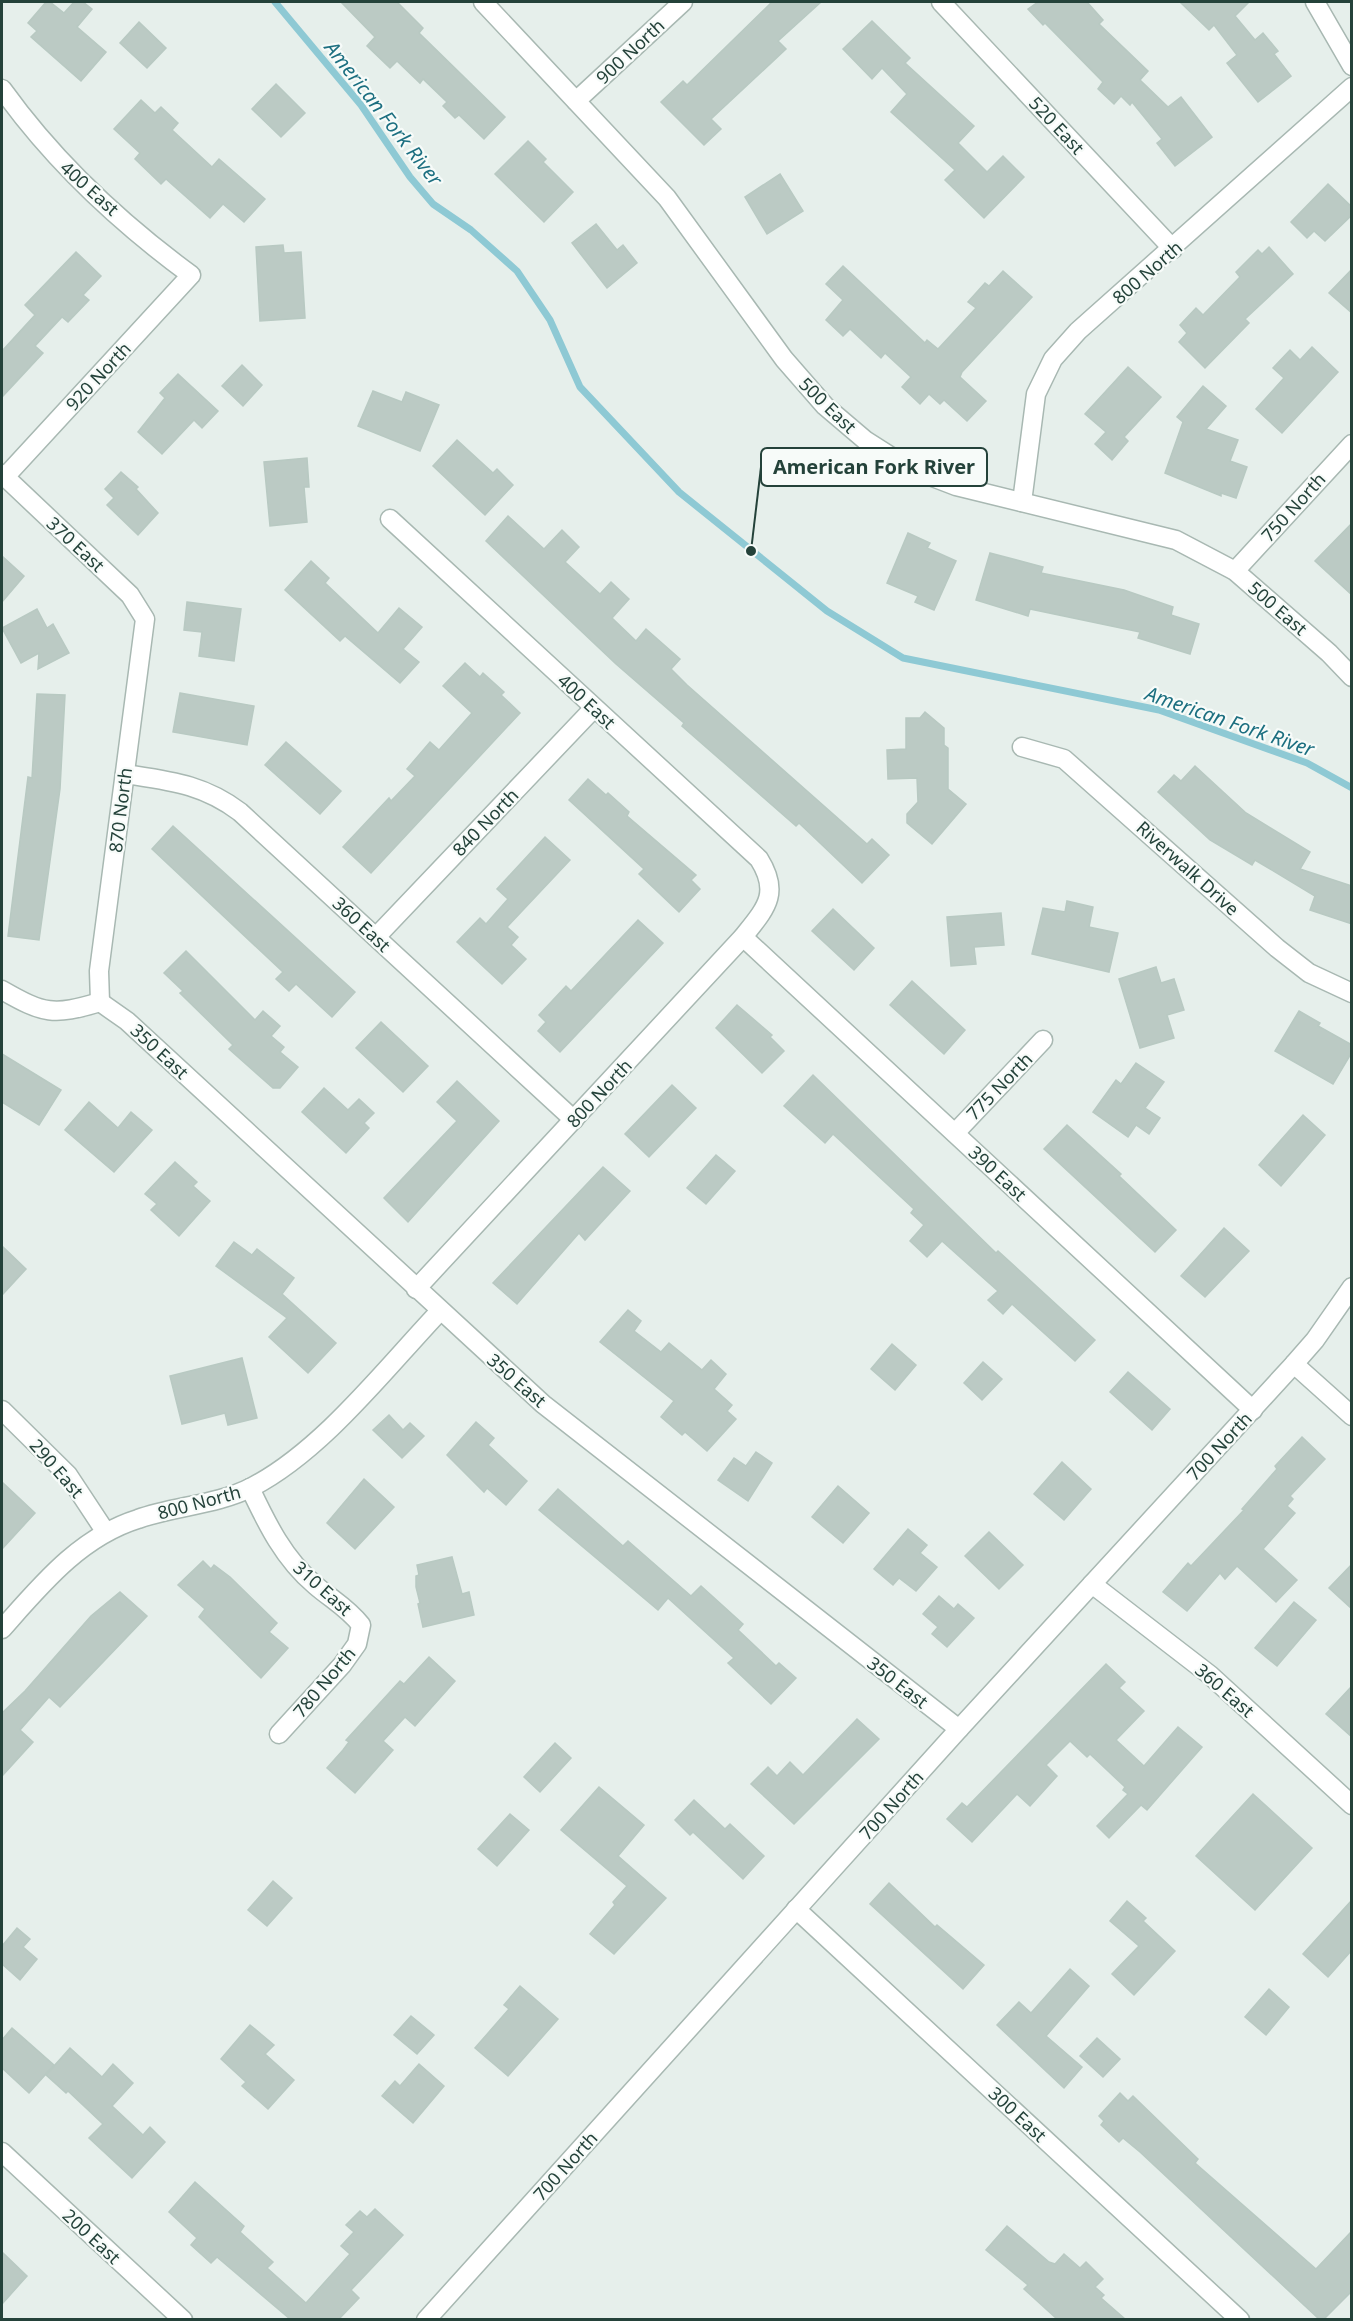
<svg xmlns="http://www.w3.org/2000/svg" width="1353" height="2321" viewBox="0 0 1353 2321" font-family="'Noto Sans',sans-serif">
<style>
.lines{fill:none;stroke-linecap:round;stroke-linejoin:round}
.stream{stroke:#8ec9d4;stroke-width:7}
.building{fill:#bbcac4;stroke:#b8c9c2;stroke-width:1.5}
.minor-casing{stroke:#a8b8b2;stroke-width:21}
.tertiary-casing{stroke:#a8b8b2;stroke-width:21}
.minor{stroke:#fff;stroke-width:18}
.tertiary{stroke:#fff;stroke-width:18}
.labels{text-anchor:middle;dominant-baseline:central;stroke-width:4.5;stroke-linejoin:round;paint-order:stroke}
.street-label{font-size:18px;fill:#24423a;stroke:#f7fbf9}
.water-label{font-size:20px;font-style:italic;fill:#1c6f80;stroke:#f7fbf9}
.leader{fill:none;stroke:#24423a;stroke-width:2}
.callout-dot{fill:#24423a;stroke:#f7fbf9;stroke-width:2}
.callout{fill:#f7fbf9;stroke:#24423a;stroke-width:2}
.callout-label{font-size:20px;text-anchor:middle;font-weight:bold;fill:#24423a}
</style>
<rect width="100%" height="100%" fill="#e6efeb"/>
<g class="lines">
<!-- stream -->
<polyline class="stream" points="275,2 361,105 410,177 433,204 471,230 517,271 550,320 580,387 679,492 827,611 903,658 1159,710 1307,763 1352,788"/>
</g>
<!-- building -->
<g class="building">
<polygon points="46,2 50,2 64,13 74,2 83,2 92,9 77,27 106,52 81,81 31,37 37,31 28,23"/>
<polygon points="341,2 397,2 423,28 419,33 505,117 484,139 459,115 455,118 443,106 447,102 423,79 420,83 397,61 390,68 367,46 375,37"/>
<polygon points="772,2 821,2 778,41 786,49 711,119 721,129 704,145 661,102 683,81 687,85"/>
<polygon points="1038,2 1087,2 1103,20 1099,24 1148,71 1140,80 1168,107 1181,97 1212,137 1175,166 1157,143 1162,139 1132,102 1130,105 1121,96 1114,104 1098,89 1103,82 1045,23 1043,25 1028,9"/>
<polygon points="1180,2 1249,2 1235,16 1255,40 1263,33 1278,51 1274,54 1291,76 1258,102 1227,63 1237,55 1214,25 1209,30"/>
<polygon points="872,21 910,58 905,63 974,126 958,143 987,172 1003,156 1024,177 984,218 945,180 955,170 891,112 907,94 882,68 872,79 843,49"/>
<polygon points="139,22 166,48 147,68 120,43"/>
<polygon points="276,84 305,113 281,137 252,109"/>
<polygon points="141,100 155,113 161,107 178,123 172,130 212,167 219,159 265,199 244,222 223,204 210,218 166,179 161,184 135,159 140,153 114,129"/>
<polygon points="528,141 546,159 543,162 573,192 544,222 495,174"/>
<polygon points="780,174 803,211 767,234 745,197"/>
<polygon points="1328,184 1352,207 1352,215 1325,241 1314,231 1307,238 1291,222"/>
<polygon points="596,224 617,250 623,245 637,263 607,288 572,243"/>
<polygon points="283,245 284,253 301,252 305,318 260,321 256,247"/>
<polygon points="1269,247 1293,274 1245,319 1249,323 1205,368 1179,342 1187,333 1180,325 1196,308 1203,315 1240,277 1236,272 1258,250 1262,254"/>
<polygon points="76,252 101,276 83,295 89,300 68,322 62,317 35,346 43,353 2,397 2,351 35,315 25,305"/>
<polygon points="843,266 925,343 927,340 938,349 976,308 968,302 985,283 989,286 1003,271 1032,297 962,372 960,377 986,401 967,421 944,400 940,404 929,394 920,404 902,387 911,377 885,353 881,358 850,329 843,336 826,320 843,300 826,284"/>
<polygon points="1352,269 1352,313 1329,293"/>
<polygon points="1312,347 1338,372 1282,433 1256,409 1284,378 1273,368 1290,350 1300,360"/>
<polygon points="242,365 262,385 243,406 222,386"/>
<polygon points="1128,367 1161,397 1124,437 1128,441 1112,460 1095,444 1106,432 1085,414"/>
<polygon points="178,374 218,411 202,428 194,420 162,454 138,432 165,398 160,393"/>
<polygon points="1203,386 1226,406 1206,429 1238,440 1230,461 1247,467 1236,498 1221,493 1221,496 1165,473 1183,422 1177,417"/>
<polygon points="373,391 402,402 406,392 439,405 420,451 358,426"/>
<polygon points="457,440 493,473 497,469 513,485 485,515 433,466"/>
<polygon points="307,458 309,487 304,487 307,522 270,526 264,462"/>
<polygon points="121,472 138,487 136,489 158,513 138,535 107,505 114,498 105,489"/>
<polygon points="508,516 544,549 562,530 579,547 565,562 600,594 611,582 629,599 612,618 636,641 646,629 680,659 671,669 687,685 867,844 872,839 889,855 862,883 799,823 796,826 682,726 684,723 616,664 486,541"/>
<polygon points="1352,523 1352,595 1315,561"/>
<polygon points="908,533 930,543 927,548 956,561 934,610 915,602 918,596 887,583"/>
<polygon points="990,553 1043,567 1041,573 1124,590 1173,607 1171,615 1199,624 1190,654 1138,638 1140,632 1030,609 1028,616 976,600"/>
<polygon points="2,556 24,576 2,602"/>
<polygon points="311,561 329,578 325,583 378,633 399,608 422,627 403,649 419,662 400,683 345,636 340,641 285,590"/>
<polygon points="187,602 241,609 234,661 199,656 202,632 184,630"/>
<polygon points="37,609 47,628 53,624 69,653 38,669 39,653 21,663 2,628"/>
<polygon points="465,663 480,677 483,673 504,692 501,695 520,713 371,873 343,847 389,798 391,801 415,776 407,769 430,742 439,750 472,713 443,686"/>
<polygon points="180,693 254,706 247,745 173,732"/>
<polygon points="37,694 65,695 60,789 39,940 8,936 28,777 32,778"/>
<polygon points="925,712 944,728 944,745 948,748 948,789 966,804 932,844 907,823 907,814 918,802 917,778 888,779 887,750 906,749 906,718 920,718"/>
<polygon points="286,742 341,791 320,814 265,765"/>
<polygon points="1195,766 1246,813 1310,852 1300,869 1352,886 1352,924 1310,910 1315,896 1255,860 1252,865 1210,840 1158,792 1174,775 1181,781"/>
<polygon points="588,779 606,795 608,793 629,812 627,816 696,875 691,880 700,889 679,912 639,874 644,869 569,800"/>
<polygon points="173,826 355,992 332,1017 296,984 289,991 276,979 283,972 152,849"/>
<polygon points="545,837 570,860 507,927 518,937 511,945 526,959 502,984 457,942 480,918 486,924 508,899 497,889"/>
<polygon points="1067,901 1093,907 1089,927 1118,933 1109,972 1032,954 1043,908 1065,912"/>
<polygon points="833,909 874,948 854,970 812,931"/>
<polygon points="1001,913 1004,945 974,947 976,964 951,966 947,917"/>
<polygon points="638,920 663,943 560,1052 538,1031 546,1022 539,1015 566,986 571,991"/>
<polygon points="186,951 255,1020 263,1011 280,1026 271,1036 284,1047 280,1052 298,1067 280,1088 273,1088 229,1049 233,1045 180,993 183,991 164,973"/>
<polygon points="1156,967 1161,983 1174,979 1184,1010 1167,1015 1174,1038 1140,1048 1119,979"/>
<polygon points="912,981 965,1030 944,1054 890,1005"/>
<polygon points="737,1005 772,1035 770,1037 784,1051 762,1073 716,1028"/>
<polygon points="1299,1011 1320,1023 1318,1026 1352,1045 1352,1052 1333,1084 1275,1051"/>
<polygon points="381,1022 428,1066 403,1092 356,1048"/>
<polygon points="2,1054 61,1090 39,1125 2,1102"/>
<polygon points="1136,1063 1164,1082 1145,1108 1160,1118 1149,1134 1136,1125 1128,1137 1093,1112 1116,1080 1121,1084"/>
<polygon points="813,1075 996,1253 998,1251 1095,1340 1075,1361 1012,1304 1003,1314 988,1300 998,1291 942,1241 927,1257 910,1241 924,1225 911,1213 914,1209 833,1134 825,1143 784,1106"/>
<polygon points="457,1081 499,1121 408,1222 384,1198 457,1121 437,1102"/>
<polygon points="672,1085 696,1108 649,1157 625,1134"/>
<polygon points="324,1088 348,1110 359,1099 374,1113 364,1123 369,1128 346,1153 302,1112"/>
<polygon points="89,1102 118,1128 131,1112 152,1130 114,1172 65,1130"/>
<polygon points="1303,1115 1325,1135 1281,1186 1259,1165"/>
<polygon points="1067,1125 1121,1174 1119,1176 1176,1230 1155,1252 1044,1149"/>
<polygon points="716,1155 735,1171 706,1204 687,1188"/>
<polygon points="175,1162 197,1182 193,1186 210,1201 179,1236 151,1210 157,1204 145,1194"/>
<polygon points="603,1167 630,1191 585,1240 579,1233 517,1304 493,1283"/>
<polygon points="1224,1228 1249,1251 1205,1297 1181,1276"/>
<polygon points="234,1242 252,1255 257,1249 294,1278 282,1294 336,1343 308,1373 269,1337 287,1318 216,1266"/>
<polygon points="2,1246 26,1269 2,1295"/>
<polygon points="628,1310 641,1321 634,1331 661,1352 669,1343 702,1370 711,1360 726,1374 714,1389 732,1405 727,1411 736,1419 707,1451 685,1432 682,1435 661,1417 674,1401 600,1342"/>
<polygon points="892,1344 916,1365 895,1390 871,1369"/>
<polygon points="242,1358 257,1418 228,1425 225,1413 182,1424 170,1376"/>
<polygon points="983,1362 1002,1379 982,1400 964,1383"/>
<polygon points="1128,1372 1170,1409 1152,1430 1110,1392"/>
<polygon points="389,1415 403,1430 410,1423 424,1436 402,1458 373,1430"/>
<polygon points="476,1422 494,1438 488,1445 527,1481 506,1505 487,1488 484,1492 447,1455"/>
<polygon points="1302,1437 1325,1459 1290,1496 1293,1499 1287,1506 1295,1513 1263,1549 1297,1580 1276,1602 1237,1566 1225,1579 1220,1573 1187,1611 1163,1592 1188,1563 1191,1566 1244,1510 1242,1509 1277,1469 1275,1466"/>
<polygon points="756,1452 772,1463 748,1501 718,1480 734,1458 746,1466"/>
<polygon points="1062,1462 1091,1489 1064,1520 1034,1494"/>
<polygon points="364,1479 394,1507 355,1549 327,1523"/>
<polygon points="2,1482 35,1513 2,1549"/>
<polygon points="838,1486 869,1513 843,1543 812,1517"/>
<polygon points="558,1489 623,1546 628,1541 691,1596 701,1586 743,1624 738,1630 776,1666 779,1663 796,1678 771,1704 728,1663 734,1658 668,1598 658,1610 539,1510"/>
<polygon points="908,1529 927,1545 920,1553 937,1567 916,1591 899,1578 893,1585 874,1569"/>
<polygon points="989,1532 1023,1565 999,1589 965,1556"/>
<polygon points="452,1557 462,1594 469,1592 474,1615 423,1627 418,1604 420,1603 416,1587 416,1576 419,1575 417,1565"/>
<polygon points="203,1561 211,1569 214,1565 230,1577 277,1623 269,1632 288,1648 261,1678 199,1617 205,1609 178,1585"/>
<polygon points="1352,1564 1352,1609 1329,1588"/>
<polygon points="120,1592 147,1616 60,1707 49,1697 20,1730 33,1742 2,1776 2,1713 25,1691 91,1616"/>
<polygon points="939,1596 954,1609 958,1604 974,1618 947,1647 932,1634 938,1627 923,1614"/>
<polygon points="1294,1602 1316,1620 1277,1666 1255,1648"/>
<polygon points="429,1657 455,1681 415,1726 405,1717 383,1741 393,1750 355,1793 327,1768 343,1750 349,1742 346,1740 400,1681 404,1684"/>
<polygon points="1106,1664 1125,1682 1119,1688 1144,1711 1116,1740 1144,1766 1178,1727 1202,1747 1147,1810 1141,1805 1109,1838 1097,1826 1128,1794 1123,1790 1125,1787 1090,1754 1087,1757 1070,1741 1046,1765 1057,1776 1030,1806 1017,1794 972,1842 947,1819 962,1803 967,1807"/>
<polygon points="1352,1686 1352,1737 1326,1714"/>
<polygon points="857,1719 879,1739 794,1824 751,1784 768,1767 777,1776 790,1762 803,1775"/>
<polygon points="555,1743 571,1758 540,1792 524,1777"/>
<polygon points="599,1787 644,1825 618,1856 666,1898 614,1954 590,1934 615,1905 613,1902 627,1886 561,1830"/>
<polygon points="1253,1794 1312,1848 1255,1910 1196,1856"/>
<polygon points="694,1800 725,1829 730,1824 764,1856 743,1879 693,1832 690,1835 675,1820"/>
<polygon points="510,1814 529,1830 497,1866 478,1849"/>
<polygon points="273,1881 292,1898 267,1926 248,1910"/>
<polygon points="889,1883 935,1927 937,1925 984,1965 963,1989 870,1904"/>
<polygon points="1352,1900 1352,1950 1328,1977 1303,1954"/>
<polygon points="1127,1901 1146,1918 1143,1921 1175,1951 1134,1995 1112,1974 1139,1946 1110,1921"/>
<polygon points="17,1928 30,1939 23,1947 37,1959 20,1980 2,1964 2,1946"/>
<polygon points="1070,1969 1089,1986 1046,2036 1082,2067 1064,2088 997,2025 1019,2002 1031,2013"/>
<polygon points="520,1986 558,2019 508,2076 475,2048 509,2009 504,2005"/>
<polygon points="1269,1989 1289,2007 1266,2035 1245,2017"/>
<polygon points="411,2016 434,2035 417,2054 394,2035"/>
<polygon points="250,2025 274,2045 265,2054 294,2080 268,2109 242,2086 246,2082 221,2059"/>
<polygon points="12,2028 54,2065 29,2093 2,2068 2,2040"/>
<polygon points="1097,2038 1120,2059 1103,2077 1080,2056"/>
<polygon points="70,2048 102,2077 113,2064 133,2083 112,2106 143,2135 150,2127 165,2142 132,2178 89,2138 103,2124 68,2091 66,2093 46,2075"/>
<polygon points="419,2064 444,2086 413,2123 382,2096 395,2081 400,2086"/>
<polygon points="1120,2093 1128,2101 1133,2096 1198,2159 1195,2163 1316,2269 1352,2231 1352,2291 1324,2319 1319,2319 1140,2152 1123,2138 1119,2142 1101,2125 1104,2121 1099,2116"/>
<polygon points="195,2182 244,2226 240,2232 273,2262 267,2268 306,2303 350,2254 341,2246 354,2232 346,2225 360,2211 367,2217 375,2209 403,2235 351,2290 359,2298 339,2319 290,2319 217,2257 211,2263 191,2245 197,2238 169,2212"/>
<polygon points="1007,2226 1049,2262 1055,2264 1064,2254 1080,2268 1086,2262 1103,2279 1095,2287 1104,2295 1101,2298 1125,2319 1057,2319 1024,2289 1028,2285 986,2250"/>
<polygon points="2,2252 27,2276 2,2304"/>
</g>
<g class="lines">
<!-- minor casing -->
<g class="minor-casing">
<g id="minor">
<polyline points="483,2 667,198 784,359 825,406 865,440 909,468 956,486 1176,540 1235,571 1329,653 1352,677"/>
<polyline points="941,2 1173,249"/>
<polyline points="1315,2 1352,66"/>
<path d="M2 89C53 160 120 223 191 275L5 477"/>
<polyline points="576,101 683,2"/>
<polyline points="2,474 130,595 145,619 99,971 100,1002"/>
<polyline points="1022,502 1036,394 1053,359 1078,331 1352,87"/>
<path d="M390 519 759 859C781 894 765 909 743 937L416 1289"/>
<polyline points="1235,571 1352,444"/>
<polyline points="1022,747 1064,759 1277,948 1309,973 1352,993"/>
<path d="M125 774C170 781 203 784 240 812L574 1120"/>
<polyline points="376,937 594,708"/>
<polyline points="743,937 1253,1410"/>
<path d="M2 990C44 1014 53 1016 100 1002"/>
<polyline points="100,1002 127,1021 543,1404 959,1729"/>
<polyline points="955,1133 1043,1040"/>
<polyline points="1294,1364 1352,1416"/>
<polyline points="2,1410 68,1475 105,1531"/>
<path d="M250 1488C267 1524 284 1559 315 1585 331 1599 348 1608 361 1625L357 1644 342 1665 279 1734"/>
<polyline points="1092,1584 1210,1675 1352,1805"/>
<path d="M2 1629C41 1585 80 1537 138 1519 174 1506 217 1505 252 1487 322 1451 385 1369 440 1311"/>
<polyline points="796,1909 1240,2320"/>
</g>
</g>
<!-- tertiary casing -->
<g class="tertiary-casing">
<g id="tertiary">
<polyline points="2,2152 183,2320"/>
<polyline points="426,2320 959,1729 1294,1364 1315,1340 1352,1287"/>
</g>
</g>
<!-- minor -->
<use href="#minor" class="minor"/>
<!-- tertiary -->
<use href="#tertiary" class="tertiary"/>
</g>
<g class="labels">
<!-- street labels -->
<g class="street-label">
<text transform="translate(630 51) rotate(-43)">900 North</text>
<text transform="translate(1057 125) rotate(47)">520 East</text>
<text transform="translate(90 188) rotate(42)">400 East</text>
<text transform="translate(1147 272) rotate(-41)">800 North</text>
<text transform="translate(98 376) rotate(-47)">920 North</text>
<text transform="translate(828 405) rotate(44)">500 East</text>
<text transform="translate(1293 507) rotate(-48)">750 North</text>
<text transform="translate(76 544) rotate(43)">370 East</text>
<text transform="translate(1278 608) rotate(41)">500 East</text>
<text transform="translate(587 701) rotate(43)">400 East</text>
<text transform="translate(120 810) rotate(-83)">870 North</text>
<text transform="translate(485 822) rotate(-46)">840 North</text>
<text transform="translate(1188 868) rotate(42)">Riverwalk Drive</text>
<text transform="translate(362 924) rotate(43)">360 East</text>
<text transform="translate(160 1051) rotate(43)">350 East</text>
<text transform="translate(999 1086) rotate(-46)">775 North</text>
<text transform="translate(599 1093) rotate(-47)">800 North</text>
<text transform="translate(998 1173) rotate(43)">390 East</text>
<text transform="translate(517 1380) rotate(41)">350 East</text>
<text transform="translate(1219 1446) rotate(-47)">700 North</text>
<text transform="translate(57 1468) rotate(49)">290 East</text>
<text transform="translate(199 1502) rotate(-15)">800 North</text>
<text transform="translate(323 1588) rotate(42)">310 East</text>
<text transform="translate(324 1682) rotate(-50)">780 North</text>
<text transform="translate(898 1682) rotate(38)">350 East</text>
<text transform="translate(1225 1690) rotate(41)">360 East</text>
<text transform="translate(891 1805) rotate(-48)">700 North</text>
<text transform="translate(1018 2114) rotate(43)">300 East</text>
<text transform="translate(565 2166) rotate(-48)">700 North</text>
<text transform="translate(92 2236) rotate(43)">200 East</text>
</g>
<!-- water labels -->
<g class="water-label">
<text transform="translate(384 113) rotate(52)">American Fork River</text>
<text transform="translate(1230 721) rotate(19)">American Fork River</text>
</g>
</g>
<!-- callouts -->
<path class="leader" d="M751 551L761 467"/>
<circle class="callout-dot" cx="751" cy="551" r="6"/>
<rect class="callout" x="761" y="448" width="226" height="38" rx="6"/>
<g class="callout-label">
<text x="874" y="474">American Fork River</text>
</g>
<!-- border -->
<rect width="1353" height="2321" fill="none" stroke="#24423a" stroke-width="6"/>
</svg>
